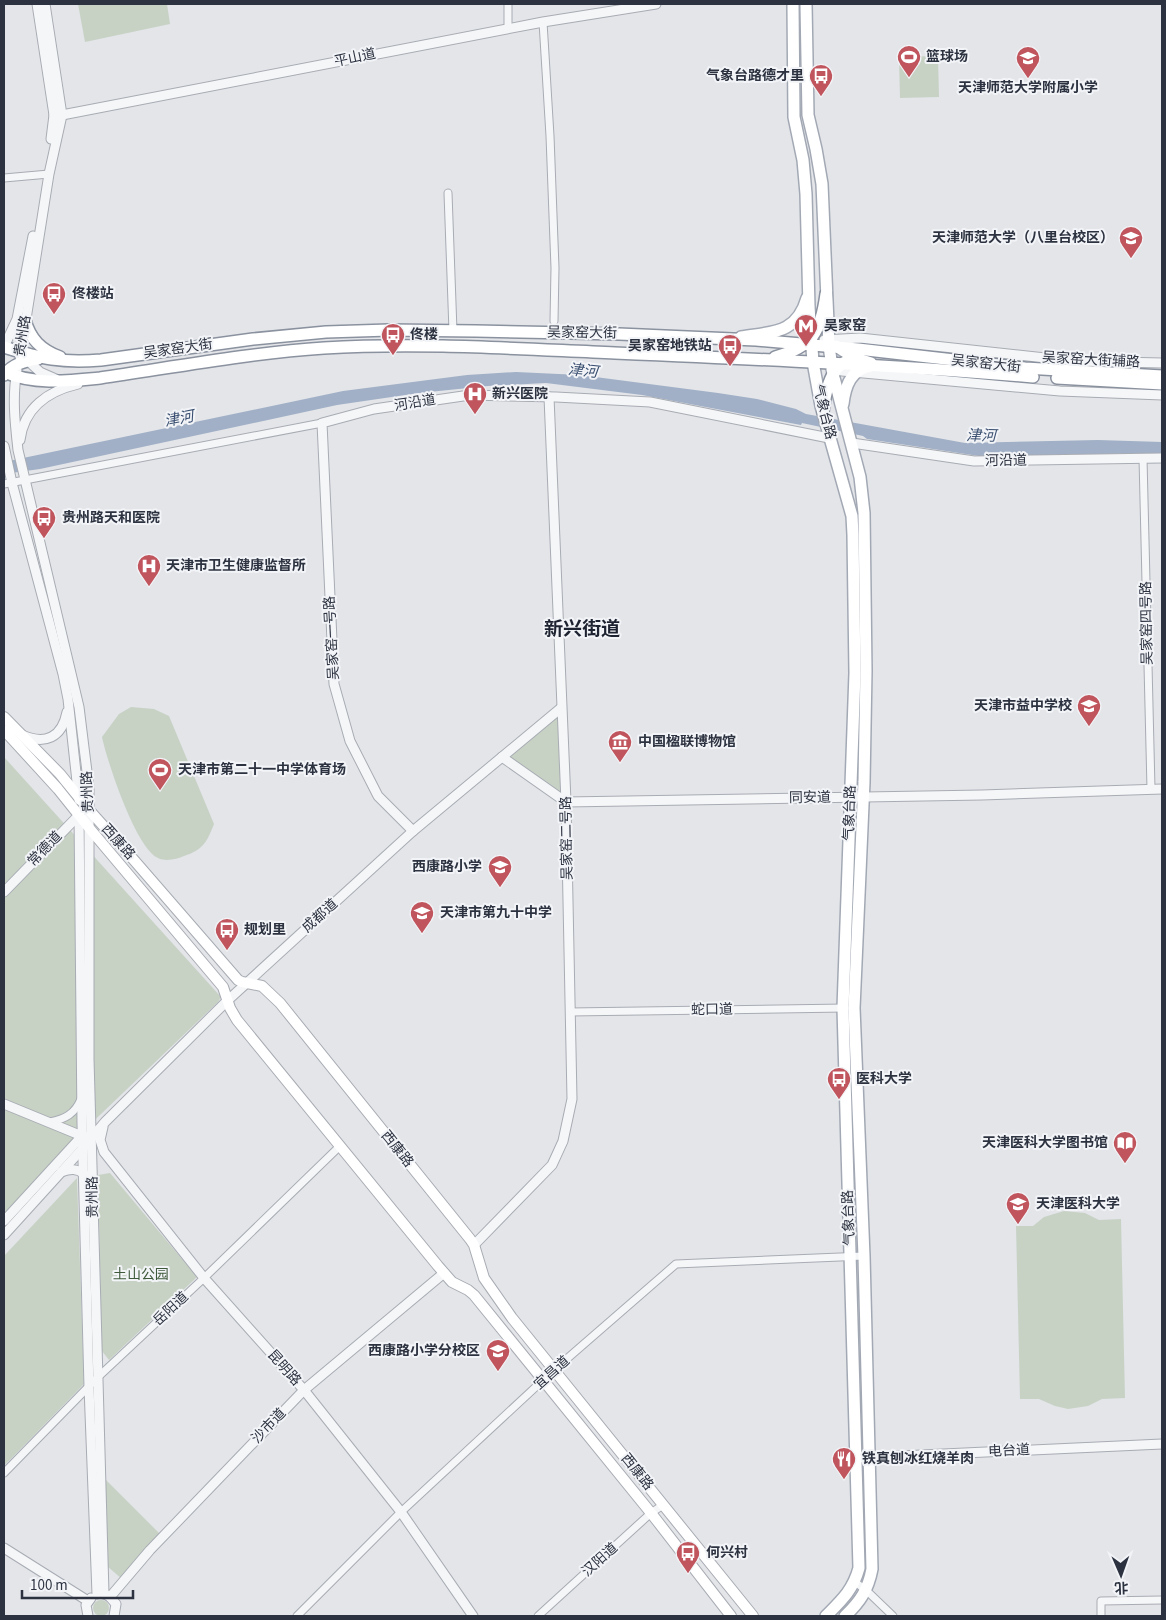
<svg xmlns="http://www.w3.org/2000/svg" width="1166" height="1620" viewBox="0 0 1166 1620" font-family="'Source Sans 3','Noto Sans SC',sans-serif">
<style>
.green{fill:#c7d2c5}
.water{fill:#a1b0c6}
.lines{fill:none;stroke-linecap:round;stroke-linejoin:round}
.minor-casing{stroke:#a8acb3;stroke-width:9}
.tertiary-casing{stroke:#a8acb3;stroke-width:11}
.secondary-casing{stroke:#a8acb3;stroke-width:12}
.primary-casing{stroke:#a3a9b4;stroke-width:14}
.trunk-casing{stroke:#8b929f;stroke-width:14}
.minor{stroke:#f5f6f8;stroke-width:7}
.tertiary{stroke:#f5f6f8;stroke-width:9}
.secondary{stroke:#fff;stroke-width:10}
.primary{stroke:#fff;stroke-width:11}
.trunk{stroke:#fff;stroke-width:11}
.labels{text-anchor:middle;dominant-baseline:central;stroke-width:4;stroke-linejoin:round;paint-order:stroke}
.poi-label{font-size:14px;font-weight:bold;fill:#2c3240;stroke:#f2f4f7;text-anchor:start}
.street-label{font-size:14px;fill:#2c3240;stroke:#f2f4f7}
.park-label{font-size:14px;fill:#3f5a3b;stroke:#f2f4f7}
.water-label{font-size:15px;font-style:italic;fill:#3a4f70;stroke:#f2f4f7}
.district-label{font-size:19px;font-weight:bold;fill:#1e2331;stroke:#f2f4f7}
</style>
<rect width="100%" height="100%" fill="#e3e5e9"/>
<!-- green -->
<g class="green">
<polygon points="78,4 167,4 170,24 85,42"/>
<polygon points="938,56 939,97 900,98 899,57"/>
<path d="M131 707 154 709 169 716 214 824C207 842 203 850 184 856 177 859 166 862 158 858 136 849 107 761 102 737L119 714Z"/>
<polygon points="565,711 568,804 504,760"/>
<polygon points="4,757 221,997 218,1002 54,1159 4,1215"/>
<polygon points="110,1173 197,1277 109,1360 102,1351 98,1175"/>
<polygon points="77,1178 84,1384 4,1466 4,1256"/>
<polygon points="1064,1211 1085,1213 1099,1220 1121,1219 1125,1398 1102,1399 1088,1406 1068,1409 1055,1406 1039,1399 1020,1399 1016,1226 1033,1226 1044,1217"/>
<polygon points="102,1476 161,1535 122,1579 107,1566"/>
<circle cx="101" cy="1608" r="8"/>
</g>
<!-- water -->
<polygon class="water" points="516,372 580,375 718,393 757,399 796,409 806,414 965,443 1098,440 1162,442 1162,453 979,456 867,439 863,436 802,423 801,425 642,395 546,383 488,386 419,393 337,405 40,469 4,474 4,462 343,391 467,375"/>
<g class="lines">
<!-- minor casing -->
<g class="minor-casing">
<g id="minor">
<polyline points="508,4 508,29"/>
<polyline points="543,22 550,136 555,268 554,321"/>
<polyline points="4,178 49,174"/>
<polyline points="448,193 453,331"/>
<polyline points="1143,458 1151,789"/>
<polyline points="4,484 322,423"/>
<polyline points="570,1012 845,1008"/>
<path d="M50 1122C65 1119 75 1114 81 1099"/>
<polyline points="4,1473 97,1378 204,1278 340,1146"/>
<polyline points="855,1582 867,1591 893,1616"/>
<polyline points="297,1616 401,1512 554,1370 676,1264 864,1256"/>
<polyline points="538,1616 651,1513 663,1505"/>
<polyline points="1101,1616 1101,1601 1162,1600"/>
</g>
</g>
<!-- tertiary casing -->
<g class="tertiary-casing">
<g id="tertiary">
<polyline points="37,4 54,115 51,139"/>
<polyline points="54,115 62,115 543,22 656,4"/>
<polyline points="824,340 860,338 1073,361 1162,363"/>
<polyline points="4,347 17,319 33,236"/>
<polyline points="20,357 49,174 62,115 45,4"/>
<polyline points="24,357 40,372 56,379"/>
<path d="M17 370C12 397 15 423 18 450L79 707 89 788V1059L104 1594"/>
<polyline points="831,370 1060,391 1162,395"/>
<path d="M20 440C24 408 48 391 78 384"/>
<polyline points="852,443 974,461 1162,458"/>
<polyline points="4,446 12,483 63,674 68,699 79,800"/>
<path d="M22 735C45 745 62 738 67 712"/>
<polyline points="502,757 566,802 982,795 1162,789"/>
<polyline points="79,813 82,1123 89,1387 97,1594"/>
<polyline points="413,831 378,796 350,741 334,684 322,423 374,409 470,395 556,397 650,402 829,438"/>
<polyline points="4,892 80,814"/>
<polyline points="4,1104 82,1136 87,1137"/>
<polyline points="103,1127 100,1140 104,1152 204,1278 304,1390 401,1512 473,1616"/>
<path d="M61 1172C70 1169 77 1168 84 1174"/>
<polyline points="4,1221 82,1136"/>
<polyline points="4,1235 83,1148 105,1122 227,1001 413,831 561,708"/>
<polyline points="474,1245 552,1165 563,1141 572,1099 566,802 549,397"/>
<polyline points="857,1458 1162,1444"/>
<polyline points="4,1548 88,1601"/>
<polyline points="105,1594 110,1597 116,1604 114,1616"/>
<polyline points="110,1597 150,1550 304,1390 444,1273"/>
<polyline points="88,1616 86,1605 91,1598"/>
</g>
</g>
<!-- secondary casing -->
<g class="secondary-casing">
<g id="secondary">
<polyline points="4,717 60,774 90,811 133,859 238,980 242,982 262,986 280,1003 470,1239 474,1245 484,1278 512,1318 753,1616"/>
<polyline points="4,730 58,789 90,829 223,987 230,1008 237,1020 438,1266 452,1282 468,1290 474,1295 651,1513 731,1616"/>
</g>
</g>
<!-- primary casing -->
<g class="primary-casing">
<g id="primary">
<path d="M793 4 794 117 803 160 806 194 809 307 813 362 821 406 852 516 853 535 855 673 843 1008 859 1568C853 1590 842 1600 826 1616"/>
<path d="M806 4 808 115 816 149 822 184 829 346 833 374 860 477 864 513 866 671 864 782 854 1008 864 1256 872 1569C868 1590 860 1602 845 1616"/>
<path d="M741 337C772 332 797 334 807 298"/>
<polyline points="836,346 855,358 871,363"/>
<path d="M843 404C845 386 851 369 871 366"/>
</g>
</g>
<!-- trunk casing -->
<g class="trunk-casing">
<g id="trunk">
<path d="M25 320C30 339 41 350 60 357"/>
<path d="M4 347C42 359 61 363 101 360L253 339 326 332 389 330 476 331 619 334 756 340 858 349 1025 368 1162 376"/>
<path d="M775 357C813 347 821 331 826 294"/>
<path d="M4 372C34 385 68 381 100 378 175 367 249 353 324 348 421 342 519 349 615 353 755 359 894 365 1033 377"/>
<path d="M4 375C13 364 24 361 38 359"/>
<polyline points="1057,378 1162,384"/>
<path d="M823 412C825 395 829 369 847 361"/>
</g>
</g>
<!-- minor -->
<use href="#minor" class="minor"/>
<!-- tertiary -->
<use href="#tertiary" class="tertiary"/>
<!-- secondary -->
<use href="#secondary" class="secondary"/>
<!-- primary -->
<use href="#primary" class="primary"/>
<!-- trunk -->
<use href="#trunk" class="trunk"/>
</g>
<!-- icons -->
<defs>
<g id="stadium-pin" transform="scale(1.25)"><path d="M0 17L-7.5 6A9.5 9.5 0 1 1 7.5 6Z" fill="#c1555e" stroke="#f2f4f7"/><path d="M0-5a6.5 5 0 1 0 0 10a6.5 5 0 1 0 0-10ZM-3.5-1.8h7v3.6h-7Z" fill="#fff"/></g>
<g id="school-pin" transform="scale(1.25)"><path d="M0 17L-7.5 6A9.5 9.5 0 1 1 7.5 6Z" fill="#c1555e" stroke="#f2f4f7"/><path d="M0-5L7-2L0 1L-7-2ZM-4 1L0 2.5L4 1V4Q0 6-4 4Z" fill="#fff"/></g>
<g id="bus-pin" transform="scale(1.25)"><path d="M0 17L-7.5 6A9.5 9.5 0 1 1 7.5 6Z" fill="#c1555e" stroke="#f2f4f7"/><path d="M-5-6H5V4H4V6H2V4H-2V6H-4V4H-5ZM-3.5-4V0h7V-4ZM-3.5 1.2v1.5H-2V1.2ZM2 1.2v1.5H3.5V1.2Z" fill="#fff"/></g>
<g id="university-pin" transform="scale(1.25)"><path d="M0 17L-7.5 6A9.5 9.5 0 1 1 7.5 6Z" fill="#c1555e" stroke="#f2f4f7"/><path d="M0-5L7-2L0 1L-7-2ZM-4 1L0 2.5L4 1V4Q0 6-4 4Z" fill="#fff"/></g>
<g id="metro-pin" transform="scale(1.25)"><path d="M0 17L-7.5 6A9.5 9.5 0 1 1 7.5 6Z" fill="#c1555e" stroke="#f2f4f7"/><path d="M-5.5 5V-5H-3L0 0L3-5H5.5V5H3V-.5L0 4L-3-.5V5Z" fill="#fff"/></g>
<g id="hospital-pin" transform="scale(1.25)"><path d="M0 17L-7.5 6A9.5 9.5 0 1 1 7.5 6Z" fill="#c1555e" stroke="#f2f4f7"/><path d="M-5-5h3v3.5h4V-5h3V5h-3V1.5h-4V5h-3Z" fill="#fff"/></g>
<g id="museum-pin" transform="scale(1.25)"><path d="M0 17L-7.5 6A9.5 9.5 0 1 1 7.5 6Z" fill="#c1555e" stroke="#f2f4f7"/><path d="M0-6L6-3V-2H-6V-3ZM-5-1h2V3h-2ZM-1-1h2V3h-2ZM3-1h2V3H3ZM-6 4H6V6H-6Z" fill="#fff"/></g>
<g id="library-pin" transform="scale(1.25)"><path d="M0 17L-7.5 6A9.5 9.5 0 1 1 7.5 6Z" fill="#c1555e" stroke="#f2f4f7"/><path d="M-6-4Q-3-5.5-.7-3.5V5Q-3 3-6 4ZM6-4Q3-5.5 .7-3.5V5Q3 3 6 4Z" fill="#fff"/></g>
<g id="restaurant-pin" transform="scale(1.25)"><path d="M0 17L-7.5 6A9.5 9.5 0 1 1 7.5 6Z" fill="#c1555e" stroke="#f2f4f7"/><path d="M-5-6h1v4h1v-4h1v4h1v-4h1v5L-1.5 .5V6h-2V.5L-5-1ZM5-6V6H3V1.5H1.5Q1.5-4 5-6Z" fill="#fff"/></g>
</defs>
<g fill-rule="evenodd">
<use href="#stadium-pin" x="909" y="57"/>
<use href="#school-pin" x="1028" y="58"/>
<use href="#bus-pin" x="821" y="76"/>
<use href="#university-pin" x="1131" y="238"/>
<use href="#bus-pin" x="54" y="294"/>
<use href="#metro-pin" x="806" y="326"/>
<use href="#bus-pin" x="393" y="335"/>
<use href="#bus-pin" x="730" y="346"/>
<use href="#hospital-pin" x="475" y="394"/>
<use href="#bus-pin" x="44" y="518"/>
<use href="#hospital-pin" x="149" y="566"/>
<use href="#school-pin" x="1089" y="706"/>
<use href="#museum-pin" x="620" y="742"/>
<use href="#stadium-pin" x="160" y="770"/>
<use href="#school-pin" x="500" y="867"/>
<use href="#school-pin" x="422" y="913"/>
<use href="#bus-pin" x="227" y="930"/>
<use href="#bus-pin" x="839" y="1079"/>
<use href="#library-pin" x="1125" y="1143"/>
<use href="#university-pin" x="1018" y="1204"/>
<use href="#school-pin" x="498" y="1351"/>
<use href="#restaurant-pin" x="844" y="1459"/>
<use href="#bus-pin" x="688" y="1553"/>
</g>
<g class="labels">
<!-- poi labels -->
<g class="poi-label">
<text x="926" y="57">篮球场</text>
<text x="804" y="76" text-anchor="end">气象台路德才里</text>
<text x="1028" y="88" text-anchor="middle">天津师范大学附属小学</text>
<text x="1114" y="238" text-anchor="end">天津师范大学（八里台校区）</text>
<text x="72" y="294">佟楼站</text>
<text x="824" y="326">吴家窑</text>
<text x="410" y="335">佟楼</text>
<text x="712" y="346" text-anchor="end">吴家窑地铁站</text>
<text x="492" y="394">新兴医院</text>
<text x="62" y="518">贵州路天和医院</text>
<text x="166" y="566">天津市卫生健康监督所</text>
<text x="1072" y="706" text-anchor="end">天津市益中学校</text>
<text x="638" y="742">中国楹联博物馆</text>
<text x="178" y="770">天津市第二十一中学体育场</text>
<text x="482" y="867" text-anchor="end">西康路小学</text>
<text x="440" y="913">天津市第九十中学</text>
<text x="244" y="930">规划里</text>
<text x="856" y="1079">医科大学</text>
<text x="1108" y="1143" text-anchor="end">天津医科大学图书馆</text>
<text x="1036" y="1204">天津医科大学</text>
<text x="480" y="1351" text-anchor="end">西康路小学分校区</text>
<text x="862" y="1459">铁真刨冰红烧羊肉</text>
<text x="706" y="1553">何兴村</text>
</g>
<!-- street labels -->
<g class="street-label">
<text transform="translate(355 58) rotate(-12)">平山道</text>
<text transform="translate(582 333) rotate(1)">吴家窑大街</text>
<text transform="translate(23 336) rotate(-81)">贵州路</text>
<text transform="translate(178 349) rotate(-8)">吴家窑大街</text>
<text transform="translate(1091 360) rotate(3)">吴家窑大街辅路</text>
<text transform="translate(986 364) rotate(6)">吴家窑大街</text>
<text transform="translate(415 403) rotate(-9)">河沿道</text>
<text transform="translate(824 412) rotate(76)">气象台路</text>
<text transform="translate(1006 461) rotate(-1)">河沿道</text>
<text transform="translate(1147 623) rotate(-91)">吴家窑四号路</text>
<text transform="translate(332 638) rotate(-93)">吴家窑一号路</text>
<text transform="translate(88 792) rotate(-93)">贵州路</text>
<text transform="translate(810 798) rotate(-1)">同安道</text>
<text transform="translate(850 813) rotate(-88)">气象台路</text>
<text transform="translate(567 838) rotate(-91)">吴家窑二号路</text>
<text transform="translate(118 842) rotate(48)">西康路</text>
<text transform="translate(45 849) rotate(-46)">常德道</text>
<text transform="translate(320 916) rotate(-42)">成都道</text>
<text transform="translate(712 1010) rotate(-1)">蛇口道</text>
<text transform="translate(397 1149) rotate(51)">西康路</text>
<text transform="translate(93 1197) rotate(-91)">贵州路</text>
<text transform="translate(849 1218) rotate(-92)">气象台路</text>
<text transform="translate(171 1309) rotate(-43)">岳阳道</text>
<text transform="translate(284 1368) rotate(48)">昆明路</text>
<text transform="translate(552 1373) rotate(-42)">宜昌道</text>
<text transform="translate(269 1426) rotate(-46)">沙市道</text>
<text transform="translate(1009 1451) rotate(-3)">电台道</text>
<text transform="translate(637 1472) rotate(51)">西康路</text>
<text transform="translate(600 1560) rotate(-42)">汉阳道</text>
</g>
<!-- park labels -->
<g class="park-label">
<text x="141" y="1275">土山公园</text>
</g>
<!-- water labels -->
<g class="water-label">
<text transform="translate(583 371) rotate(6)">津河</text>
<text transform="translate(179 419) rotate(-11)">津河</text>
<text transform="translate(981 436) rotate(1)">津河</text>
</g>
<!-- district labels -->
<g class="district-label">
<text x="582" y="629">新兴街道</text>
</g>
</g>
<!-- border -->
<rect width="1166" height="1620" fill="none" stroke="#2c3240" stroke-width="10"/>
<!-- north arrow -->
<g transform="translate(1121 1575) rotate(178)" stroke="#f2f4f7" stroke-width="4" paint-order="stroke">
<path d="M0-4L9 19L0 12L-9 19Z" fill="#2c3240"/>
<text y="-8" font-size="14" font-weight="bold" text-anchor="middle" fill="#2c3240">北</text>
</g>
<!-- scale -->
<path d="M22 1590v8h111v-8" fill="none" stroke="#2c3240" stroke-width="2.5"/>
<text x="30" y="1590" font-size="15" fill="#2c3240" stroke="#f2f4f7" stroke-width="4" paint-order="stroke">100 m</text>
</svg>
